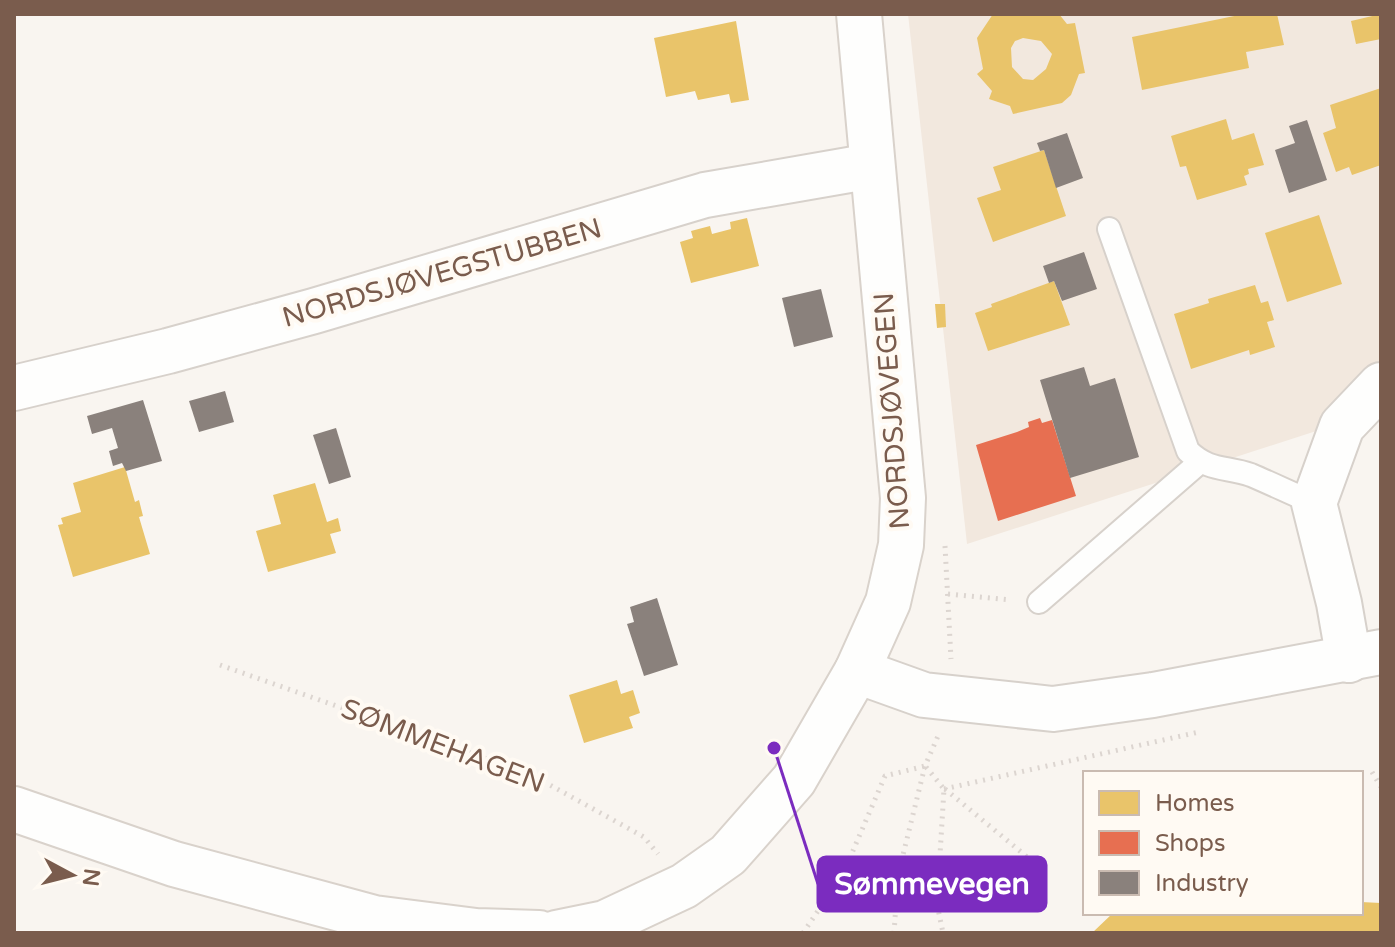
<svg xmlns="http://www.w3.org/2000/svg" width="1395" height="947" viewBox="0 0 1395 947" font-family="'Varela Round',sans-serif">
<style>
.residential{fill:#f2e8de}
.homes{fill:#e9c46a;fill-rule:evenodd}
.shops{fill:#e76f51}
.industry{fill:#8a817c}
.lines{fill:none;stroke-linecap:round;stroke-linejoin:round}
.lane-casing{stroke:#d7d1cb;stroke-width:26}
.street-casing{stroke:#d7d1cb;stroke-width:48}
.secondary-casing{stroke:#d9d2cb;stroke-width:48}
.path{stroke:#dcd5d0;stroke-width:5;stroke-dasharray:2 6;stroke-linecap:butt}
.lane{stroke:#fefefd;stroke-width:22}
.street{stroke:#fefefd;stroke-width:44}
.secondary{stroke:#fefefd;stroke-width:44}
.labels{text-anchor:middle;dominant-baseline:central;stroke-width:8;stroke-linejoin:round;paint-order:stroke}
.street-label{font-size:28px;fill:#7a5c4d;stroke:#fffaf3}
.leader{fill:none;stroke:#7b2cbf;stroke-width:3}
.callout-dot{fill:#7b2cbf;stroke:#fffaf3;stroke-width:3}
.callout{fill:#7b2cbf;stroke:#7b2cbf;stroke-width:3}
.callout-label{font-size:30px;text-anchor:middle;font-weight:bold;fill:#fff}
</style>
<rect width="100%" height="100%" fill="#f9f5f0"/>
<!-- residential -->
<polygon class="residential" points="908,14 1381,14 1381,410 967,544"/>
<!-- homes -->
<g class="homes">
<path d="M993 14H1059L1067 24 1075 23 1085 73 1079 74 1071 95 1062 103 1013 114 1010 106 989 99 992 91 977 74 983 69 977 38ZM1023 38 1041 41 1052 54 1046 69 1033 80 1023 79 1012 67 1011 48 1015 41Z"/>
<polygon points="1244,14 1277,14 1284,45 1246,52 1249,68 1142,90 1132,37"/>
<polygon points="1381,14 1381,39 1356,44 1351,21"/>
<polygon points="736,21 749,100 731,103 729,94 698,100 695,91 666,97 654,38"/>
<polygon points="1381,88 1381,165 1352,175 1349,167 1336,172 1323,133 1336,128 1330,105"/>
<polygon points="1226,119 1232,140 1254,133 1264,165 1248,169 1249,174 1244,176 1247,185 1197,200 1186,166 1180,167 1171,136"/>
<polygon points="1044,150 1066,216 993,242 977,198 1001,190 993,167"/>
<polygon points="1319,215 1342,284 1287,302 1265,233"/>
<polygon points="747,218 759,266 691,283 680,242 693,238 691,231 710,226 712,234 731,229 730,222"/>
<polygon points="1054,281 1070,325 988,351 975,313 992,307 991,304"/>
<polygon points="1255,285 1261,303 1268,301 1274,320 1267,322 1275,347 1250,355 1249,350 1191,369 1174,314 1209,303 1208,299"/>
<polygon points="935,304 945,304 946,327 937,328"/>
<polygon points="125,467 135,502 139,500 143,516 139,517 150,554 73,577 58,525 63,524 61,518 81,512 73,483"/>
<polygon points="315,483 327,522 338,518 341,531 330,534 336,553 268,572 256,531 281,524 273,495"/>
<polygon points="617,680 621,694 633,690 640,713 629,717 633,728 584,743 569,695"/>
<polygon points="1361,902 1381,903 1381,933 1092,933 1113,913 1361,913"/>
</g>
<!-- shops -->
<polygon class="shops" points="1040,418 1042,423 1052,420 1076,496 998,521 976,445 1017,432 1029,427 1028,422"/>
<!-- industry -->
<g class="industry">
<polygon points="1307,120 1327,180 1289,193 1275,150 1295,143 1289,126"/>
<polygon points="1067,133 1083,178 1056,188 1044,150 1040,151 1037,143"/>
<polygon points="1084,252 1097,289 1062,301 1054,281 1049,283 1043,266"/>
<polygon points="821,289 833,337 794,347 782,298"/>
<polygon points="1084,367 1090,386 1115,378 1139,457 1070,478 1040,380"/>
<polygon points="225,391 234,422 199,432 189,401"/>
<polygon points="143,400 162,461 126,471 122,463 113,466 109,451 118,448 112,428 92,434 87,416"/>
<polygon points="336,428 351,477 329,484 313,435"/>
<polygon points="657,598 678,665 644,676 627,624 634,622 630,607"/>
</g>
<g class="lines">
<!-- lane casing -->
<g class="lane-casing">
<g id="lane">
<path d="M1109 229 1188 451C1210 472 1225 466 1251 475 1272 484 1293 494 1314 503"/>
<polyline points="1039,602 1200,462"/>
</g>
</g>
<!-- street casing -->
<g class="street-casing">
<g id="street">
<polyline points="14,388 168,351 314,311 705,195 872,166"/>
<polyline points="1349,660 1339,603 1314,503 1342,426 1381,385"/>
<polyline points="857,671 924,695 1053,709 1153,695 1381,652"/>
</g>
</g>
<!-- secondary casing -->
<g class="secondary-casing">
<g id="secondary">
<polyline points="14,809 174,864 374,918 476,931 539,933"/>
<polyline points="556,933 605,923 684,886 728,855 794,780 857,671 888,602 901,545 903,498 859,14"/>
</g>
</g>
<!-- path -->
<g class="path">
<polyline points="945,546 951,659"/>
<polyline points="948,594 1011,600"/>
<polyline points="220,665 530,774 644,837 658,854"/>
<polyline points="926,767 944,789 937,904 943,933"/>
<polyline points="1372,772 1381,787"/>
<polyline points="944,789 1199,732"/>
<polyline points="945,789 1032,861"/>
<polyline points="803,933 843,874 885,776 925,766"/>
<polyline points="894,933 898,875 925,766 938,736"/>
</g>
<!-- lane -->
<use href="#lane" class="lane"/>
<!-- street -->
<use href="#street" class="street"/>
<!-- secondary -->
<use href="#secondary" class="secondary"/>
</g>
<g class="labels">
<!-- street labels -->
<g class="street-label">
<text transform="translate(442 273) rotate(-16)">NORDSJØVEGSTUBBEN</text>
<text transform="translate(892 411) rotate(-94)">NORDSJØVEGEN</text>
<text transform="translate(443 746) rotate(21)">SØMMEHAGEN</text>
</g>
</g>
<!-- callouts -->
<path class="leader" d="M774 748L818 884"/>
<circle class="callout-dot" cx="774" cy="748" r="8"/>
<rect class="callout" x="818" y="857" width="228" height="54" rx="8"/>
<g class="callout-label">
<text x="932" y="894">Sømmevegen</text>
</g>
<!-- border -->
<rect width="1395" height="947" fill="none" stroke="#7a5c4d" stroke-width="32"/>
<!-- legend -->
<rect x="1083" y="771" width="280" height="144" fill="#fffaf3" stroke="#cabbb1" stroke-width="2"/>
<rect x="1099" y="791" width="40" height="24" fill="#e9c46a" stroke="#cabbb1" stroke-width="2"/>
<text x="1155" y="811" font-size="24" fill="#7a5c4d">Homes</text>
<rect x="1099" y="831" width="40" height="24" fill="#e76f51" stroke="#cabbb1" stroke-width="2"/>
<text x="1155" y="851" font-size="24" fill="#7a5c4d">Shops</text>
<rect x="1099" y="871" width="40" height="24" fill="#8a817c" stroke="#cabbb1" stroke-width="2"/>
<text x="1155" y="891" font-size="24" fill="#7a5c4d">Industry</text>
<!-- north arrow -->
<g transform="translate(72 875) rotate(97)" stroke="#fffaf3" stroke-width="6" paint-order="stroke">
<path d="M0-6L14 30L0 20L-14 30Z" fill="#7a5c4d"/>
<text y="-12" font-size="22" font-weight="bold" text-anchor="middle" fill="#7a5c4d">N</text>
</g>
</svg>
